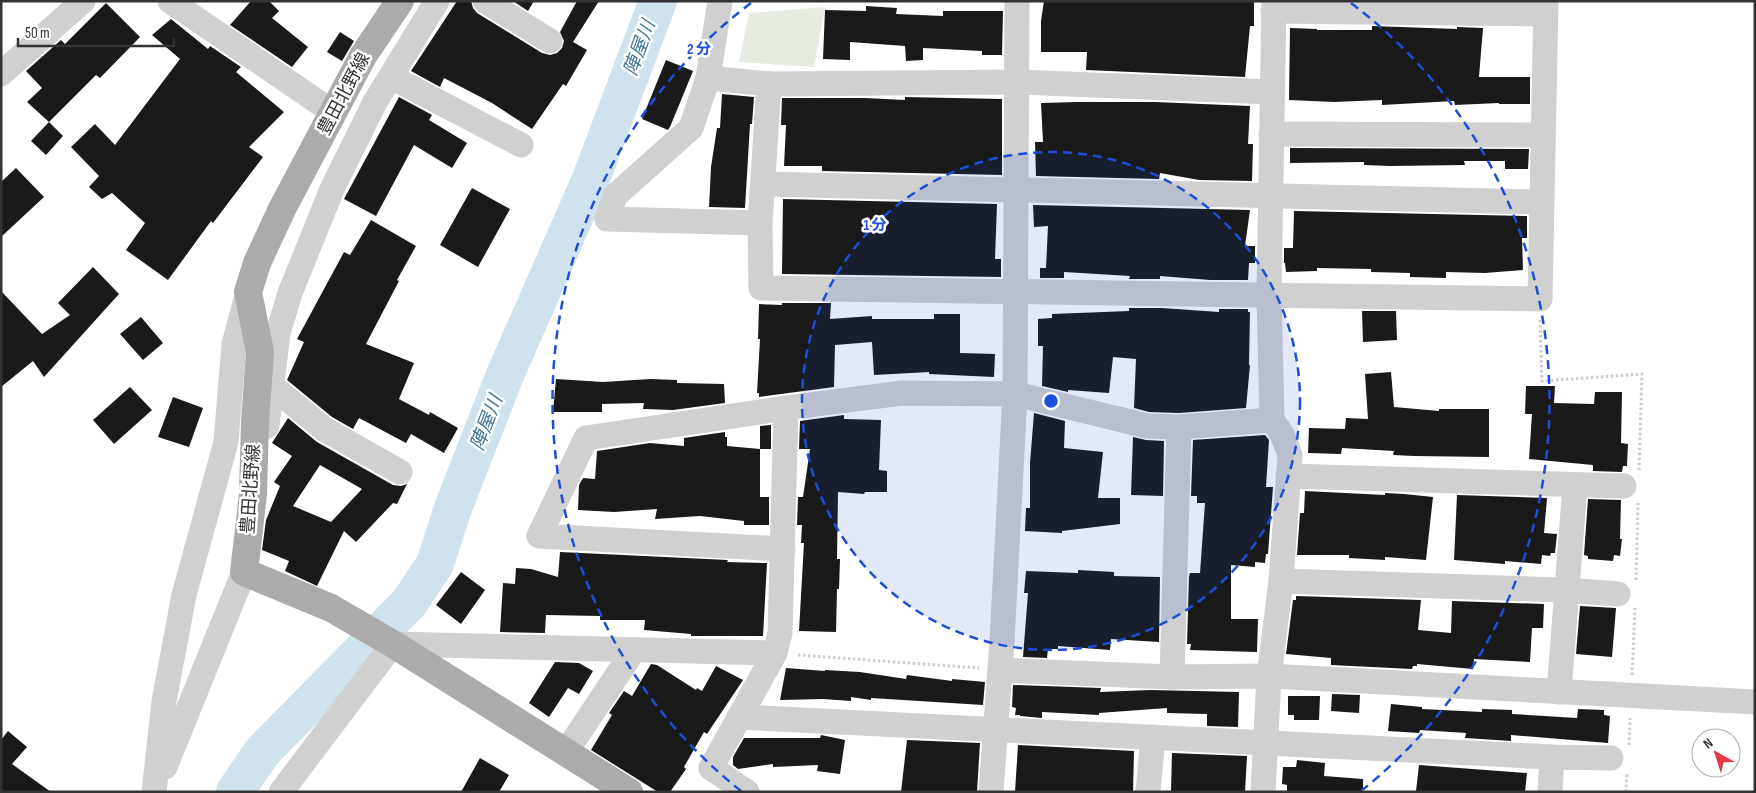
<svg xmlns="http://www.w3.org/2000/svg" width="1756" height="793" viewBox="0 0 1756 793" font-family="'Sofia Sans Condensed','Noto Sans JP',sans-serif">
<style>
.green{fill:#e6ecdf}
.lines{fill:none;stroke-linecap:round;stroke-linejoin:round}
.river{stroke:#cfe2ee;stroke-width:38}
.building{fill:#1a1a1a;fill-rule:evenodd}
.path{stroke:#cdcdcd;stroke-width:3;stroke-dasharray:2.5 2.5;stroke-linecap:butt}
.minor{stroke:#d0d0d0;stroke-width:25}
.major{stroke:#ababab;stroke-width:28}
.ring{fill:none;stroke:#1d4ed8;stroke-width:2.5;stroke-dasharray:9 6}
.labels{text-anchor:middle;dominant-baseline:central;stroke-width:5;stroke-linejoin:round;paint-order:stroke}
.street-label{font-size:18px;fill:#333;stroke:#fff}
.water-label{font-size:19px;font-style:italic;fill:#3f7597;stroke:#fff}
.centre{fill:#1d4ed8;stroke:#fff;stroke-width:2.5}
.ring-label{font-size:15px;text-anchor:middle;font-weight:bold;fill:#1d4ed8;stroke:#fff;stroke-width:5;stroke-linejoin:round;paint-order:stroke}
</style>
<rect width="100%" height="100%" fill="#fff"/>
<!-- green -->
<polygon class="green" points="825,7 814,67 739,62 749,13"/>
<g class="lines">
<!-- river -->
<polyline class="river" points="235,792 262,752 409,603 435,564 453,508 505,375 591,179 658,1"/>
</g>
<!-- building -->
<g class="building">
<polygon points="251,1 269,1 279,11 272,18 308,47 292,67 230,25"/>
<polygon points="457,1 471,1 473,8 477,13 542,53 550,55 557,53 562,48 564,41 560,32 577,1 599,1 573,42 587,50 566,86 563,84 532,129 492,103 444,78 440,87 411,71"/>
<polygon points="513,1 534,1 528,11"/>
<polygon points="1044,1 1254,1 1254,26 1250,26 1245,77 1086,70 1087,52 1041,52 1041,21"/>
<polygon points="106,3 140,37 100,78 96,75 49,122 27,102 42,88 26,71 61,40 65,44"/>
<polygon points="866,6 897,8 896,14 943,16 943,11 1003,11 1002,55 982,55 982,51 923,48 923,60 906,61 905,46 850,42 850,60 823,59 825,10 866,11"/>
<polygon points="171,19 208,49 210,46 241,67 236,72 284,112 249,147 263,157 213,223 211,221 168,280 126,250 145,223 112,193 102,199 89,187 99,176 71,147 95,124 115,145 180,59 152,35"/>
<polygon points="1372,26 1457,29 1457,27 1483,28 1479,77 1530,77 1530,104 1499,104 1499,103 1455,105 1454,101 1382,105 1382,100 1334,102 1289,100 1290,28 1317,29 1317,30 1372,30"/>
<polygon points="340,32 354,41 342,61 327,52"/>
<polygon points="666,60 693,71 670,127 668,130 642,119"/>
<polygon points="722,94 754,97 752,124 750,124 745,208 709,207 711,167 717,128 720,128"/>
<polygon points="399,97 432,115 429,120 467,143 452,168 414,145 376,216 344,199"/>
<polygon points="905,97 1002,99 1002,175 822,171 822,166 784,166 786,125 781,125 782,98 865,98 905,100"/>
<polygon points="1077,102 1155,102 1250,106 1248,144 1253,144 1252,181 1199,180 1160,173 1159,179 1036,176 1035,142 1043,142 1041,103"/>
<polygon points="49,122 63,136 46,155 31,141"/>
<polygon points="1290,148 1529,149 1528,169 1505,169 1505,161 1464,161 1465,165 1390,166 1364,165 1364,162 1290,163"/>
<polygon points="16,168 44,197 1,237 1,182"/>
<polygon points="472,188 510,209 478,267 440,245"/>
<polygon points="783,199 997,204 995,259 1001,259 1001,277 782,274"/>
<polygon points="1033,205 1250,210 1245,246 1255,246 1255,263 1249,263 1248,280 1210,280 1160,276 1160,279 1129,279 1130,276 1064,272 1064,278 1040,278 1040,268 1046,268 1048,226 1034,227"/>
<polygon points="1294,211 1527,216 1527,238 1522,238 1523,270 1485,273 1446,272 1446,278 1410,277 1410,273 1371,272 1371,269 1317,268 1317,271 1286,272 1285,263 1284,263 1284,248 1293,248"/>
<polygon points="371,220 416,246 397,280 399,281 366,344 414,363 399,399 429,415 430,412 458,428 444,453 411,434 406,443 359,418 353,429 332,417 287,380 304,342 297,339 344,252 350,255"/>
<polygon points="93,267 119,294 44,377 33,361 1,387 1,291 42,334 70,315 58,303"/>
<polygon points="782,303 831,303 830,319 872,316 872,319 934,319 934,314 960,314 960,353 995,354 994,377 929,374 929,372 874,375 872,342 835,345 834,387 759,397 759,393 757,393 760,339 758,339 759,304 782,305"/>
<polygon points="1129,308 1162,308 1219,312 1219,309 1248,309 1248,312 1250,312 1249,365 1250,365 1246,408 1179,413 1149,412 1134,408 1136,359 1113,357 1109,393 1068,390 1068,392 1042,386 1043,346 1038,346 1038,319 1052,318 1052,314 1129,311"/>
<polygon points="1362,311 1396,311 1397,340 1363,342"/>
<polygon points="141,317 163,343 143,360 120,334"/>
<polygon points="1391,372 1394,407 1439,411 1439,409 1489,409 1489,457 1414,456 1393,455 1394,451 1342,448 1341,454 1308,453 1309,428 1345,429 1346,418 1368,419 1365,374"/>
<polygon points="556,379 603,382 650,379 677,380 677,383 724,384 725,403 673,410 643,409 644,403 602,404 602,412 553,412"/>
<polygon points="1526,386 1555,386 1554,403 1594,404 1595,392 1622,392 1621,443 1628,444 1627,466 1623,466 1622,472 1593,471 1593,465 1529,459 1532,414 1525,414"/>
<polygon points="130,387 152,410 114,444 93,420"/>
<polygon points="173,397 203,408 189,447 158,437"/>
<polygon points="1034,413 1065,421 1064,448 1103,452 1098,498 1120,498 1120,524 1062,531 1062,533 1025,531 1026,508 1030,508 1030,463"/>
<polygon points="844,415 844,419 881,420 879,470 887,471 887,492 865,492 864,494 838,492 837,559 840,559 839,589 837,589 836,632 799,631 804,543 801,543 802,525 797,525 798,497 803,497 810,449 799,449 800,421"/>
<path d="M288 418 317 442 393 485 401 486 407 484 397 504 393 503 356 542 344 531 317 586 285 571 289 561 262 550 266 520 280 486 274 482 292 456 272 443ZM320 465 362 489 331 522 293 506Z"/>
<polygon points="771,425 771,449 760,449 760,426"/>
<polygon points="725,432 725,437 727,437 727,446 760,449 760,497 769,497 769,525 744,525 744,521 700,516 655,519 657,509 614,512 578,510 579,485 583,478 595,479 597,451 650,443 684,446 684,438"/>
<polygon points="1265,435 1269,440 1266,487 1273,487 1268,554 1266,554 1265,563 1255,562 1255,567 1231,565 1231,619 1258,619 1257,652 1190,650 1191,644 1187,644 1189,577 1190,573 1200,573 1205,503 1197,503 1197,496 1191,496 1193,440"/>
<polygon points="1133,437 1146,440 1164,441 1163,496 1131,495"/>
<polygon points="1305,491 1385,495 1385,493 1404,494 1433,497 1426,560 1385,557 1385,560 1349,558 1349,555 1297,555 1300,513 1304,513"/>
<polygon points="1457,495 1547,498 1544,533 1557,534 1555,553 1551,553 1550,556 1542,555 1541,564 1505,561 1505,564 1454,560"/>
<polygon points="1588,499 1621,500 1620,539 1622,539 1620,556 1614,555 1613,561 1588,559 1588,556 1584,555"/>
<polygon points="560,552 728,560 727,562 767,563 763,636 691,636 691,634 644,630 645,620 600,620 600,616 546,615 545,633 500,632 503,583 515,584 516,568 531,569 558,577"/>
<polygon points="1078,570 1114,572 1114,576 1160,577 1159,642 1111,639 1110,650 1058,646 1058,649 1048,649 1047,658 1023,657 1028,593 1024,593 1026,571 1078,573"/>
<polygon points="461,572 485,590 461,624 436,605"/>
<polygon points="1296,596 1421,600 1418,630 1451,633 1452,601 1544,604 1543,628 1532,628 1530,662 1474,659 1473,669 1417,664 1417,666 1413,666 1412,669 1331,665 1331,658 1286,654 1293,600 1296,600"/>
<polygon points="1580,606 1616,608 1612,657 1576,654"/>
<polygon points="555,662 579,663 593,671 579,694 568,688 549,717 529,703"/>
<polygon points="651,664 657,665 696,690 697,688 702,691 716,666 743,680 707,734 704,732 684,767 686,769 670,792 658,792 591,750 612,715 609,713 624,691 632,696"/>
<polygon points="786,668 825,671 825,670 860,672 906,679 907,675 952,681 952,679 985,682 983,705 871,698 871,700 851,697 851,701 823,699 780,700"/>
<polygon points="1013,685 1101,688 1100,692 1150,690 1239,692 1238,727 1207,726 1207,714 1167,713 1167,708 1099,713 1099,715 1042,712 1042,718 1020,716 1020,715 1015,715 1016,708 1012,707"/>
<polygon points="1332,694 1360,695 1359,713 1331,711"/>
<polygon points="1288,696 1320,696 1319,720 1294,720 1294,715 1288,715"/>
<polygon points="1391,704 1422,707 1422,709 1482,712 1482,709 1512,710 1512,714 1577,718 1578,709 1604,710 1604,715 1610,716 1608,743 1511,735 1511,741 1481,739 1465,738 1466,733 1420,730 1419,733 1388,731"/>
<polygon points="8,731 27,747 12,764 51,792 1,792 1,740"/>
<polygon points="821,735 845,740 840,774 817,771 818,765 773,767 773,764 738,769 733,765 733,757 744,738 820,738"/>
<polygon points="907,740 980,743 977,792 901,792"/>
<polygon points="1018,745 1134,751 1133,792 1015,792"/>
<polygon points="1172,753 1247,756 1245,792 1171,792"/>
<polygon points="480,758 509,775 499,792 461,792"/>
<polygon points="1297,760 1325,763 1324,776 1363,779 1363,792 1287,792 1287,785 1282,784 1283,767 1296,767"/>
<polygon points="1419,765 1527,773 1525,792 1416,791"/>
</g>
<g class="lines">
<!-- path -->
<g class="path">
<polyline points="1540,320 1542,381 1642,374 1639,470"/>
<polyline points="1636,580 1638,503"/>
<polyline points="798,655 979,668"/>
<polyline points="1632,675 1635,608"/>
<polyline points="1629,745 1630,718"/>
<polyline points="1626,792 1627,773"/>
</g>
<!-- minor -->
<g class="minor">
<polyline points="170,1 334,113"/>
<polyline points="485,1 550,41"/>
<polyline points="720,1 708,78 691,128 615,196 607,219 760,223 761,288 1540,299 1546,1"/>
<polyline points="1273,11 1545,14"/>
<polyline points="1,74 83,1"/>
<polyline points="391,77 521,145"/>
<polyline points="708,78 769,84 1017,82 1272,92"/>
<polyline points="1271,134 1543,135"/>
<polyline points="763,184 1541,202"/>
<polyline points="760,223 769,84"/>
<polyline points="272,386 324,429 400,472"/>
<polyline points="267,426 278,333 290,293 332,189 375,102 437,1"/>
<polyline points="1288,476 1624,486"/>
<polyline points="783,549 539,536 586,438 786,408 902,393 1015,394 1147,426 1179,427 1272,420"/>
<polyline points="1281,581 1566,590 1618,594"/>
<polyline points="1000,670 1172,677 1269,676 1755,702"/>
<polyline points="1172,677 1179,427"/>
<polyline points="1559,692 1575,485"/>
<polyline points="739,717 1552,757 1611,758"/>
<polyline points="566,752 634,650"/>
<polyline points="165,767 244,572"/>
<polyline points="154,792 164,701 184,595 226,442 234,344 248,292"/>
<polyline points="281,792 393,644 775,653"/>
<polyline points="747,792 711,768 775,653 780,633 786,408"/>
<polyline points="991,792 1002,642 1015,394 1017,1"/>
<polyline points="1148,792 1153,737"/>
<polyline points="1263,792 1269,676 1281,581 1290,455 1282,434 1272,420 1269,295 1274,1"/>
<polyline points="1550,792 1552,757"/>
</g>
<!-- major -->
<polyline class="major" points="400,1 363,56 282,209 257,263 248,292 260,352 255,422 253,494 244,572 331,608 393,644 629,792"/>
</g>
<!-- distance rings -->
<circle cx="1051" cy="401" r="249" fill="#1d4ed8" fill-opacity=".12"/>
<g class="ring">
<circle cx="1051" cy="401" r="249"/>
<path d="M741 791A498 498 0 0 1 751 3M1351 3A498 498 0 0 1 1361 791"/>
</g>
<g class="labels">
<!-- street labels -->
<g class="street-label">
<text transform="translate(344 94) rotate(-62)">豊田北野線</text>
<text transform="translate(251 489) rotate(-86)">豊田北野線</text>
</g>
<!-- water labels -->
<g class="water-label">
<text transform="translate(640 48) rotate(-70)">陣屋川</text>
<text transform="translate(487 423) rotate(-69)">陣屋川</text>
</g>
</g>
<circle cx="1051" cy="401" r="8" class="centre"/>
<g class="ring-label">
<text x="699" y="54">2 分</text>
<text x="875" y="230">1 分</text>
</g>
<!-- border -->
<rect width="1756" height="793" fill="none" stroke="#333333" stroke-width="5"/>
<!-- north arrow -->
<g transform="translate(1716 753) rotate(321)"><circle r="24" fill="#ffffff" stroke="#adadad"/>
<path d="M0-4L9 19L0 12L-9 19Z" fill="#e63946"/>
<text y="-8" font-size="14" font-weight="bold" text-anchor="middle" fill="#333333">N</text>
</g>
<!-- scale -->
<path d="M18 38v8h156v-8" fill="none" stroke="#333333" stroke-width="2.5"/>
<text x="25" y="38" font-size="15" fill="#333333" stroke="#ffffff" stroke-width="4" paint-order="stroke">50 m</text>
</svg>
